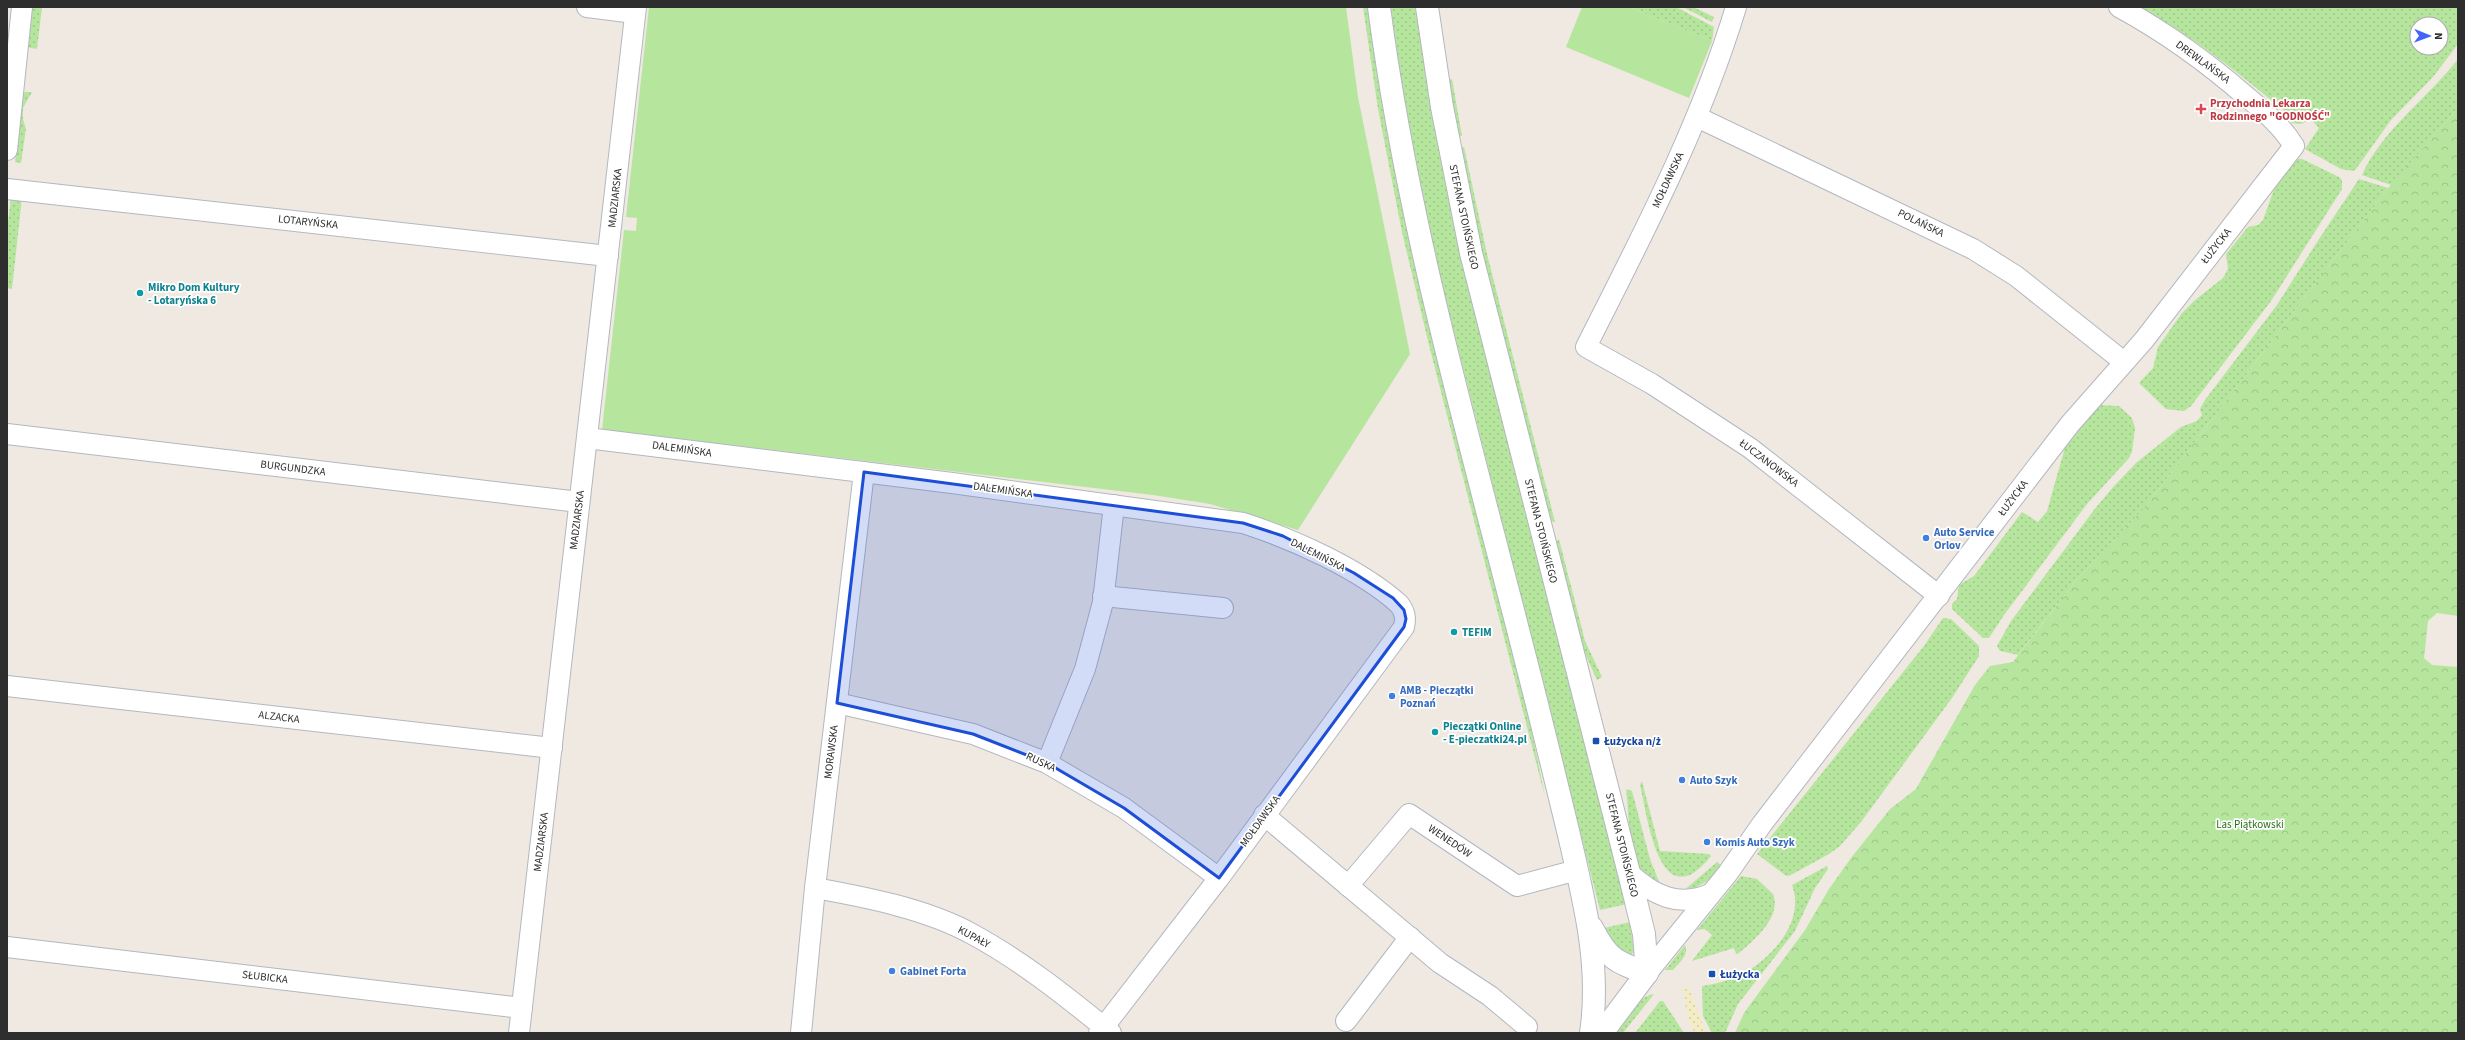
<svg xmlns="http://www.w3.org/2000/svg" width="2465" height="1040" viewBox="0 0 2465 1040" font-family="'Source Sans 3',sans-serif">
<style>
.grass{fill:url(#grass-dots);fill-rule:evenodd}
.forest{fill:url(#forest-crowns)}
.sand{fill:url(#sand-dots)}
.garden{fill:#b6e59e}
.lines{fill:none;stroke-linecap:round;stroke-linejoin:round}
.minor-casing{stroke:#b4b7c1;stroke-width:22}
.tertiary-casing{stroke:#b4b7c1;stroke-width:24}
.minor{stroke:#fff;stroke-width:20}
.tertiary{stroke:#fff;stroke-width:22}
.marked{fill:#1d4ed8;fill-opacity:0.2;stroke:#1d4ed8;stroke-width:3;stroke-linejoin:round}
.health-dot{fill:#e0444e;stroke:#fff;stroke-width:1.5}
.culture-dot{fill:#0f9aa8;stroke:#fff;stroke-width:1.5}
.shop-dot{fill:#3f7fe0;stroke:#fff;stroke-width:1.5}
.transit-dot{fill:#1a4fb4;stroke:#fff;stroke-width:1.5}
.labels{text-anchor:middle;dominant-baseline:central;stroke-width:3.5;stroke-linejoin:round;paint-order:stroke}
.street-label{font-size:11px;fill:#2e2e2e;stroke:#fff}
.health-label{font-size:11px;font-weight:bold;fill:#be3a42;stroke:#fff;text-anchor:start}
.culture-label{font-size:11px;font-weight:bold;fill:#0d838f;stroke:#fff;text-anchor:start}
.shop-label{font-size:11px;font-weight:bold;fill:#366cbe;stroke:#fff;text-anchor:start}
.transit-label{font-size:11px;font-weight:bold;fill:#164399;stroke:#fff;text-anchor:start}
.park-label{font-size:11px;fill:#2c6e1b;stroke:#fff}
</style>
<defs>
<pattern id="grass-dots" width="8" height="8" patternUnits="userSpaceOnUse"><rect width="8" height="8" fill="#b6e59e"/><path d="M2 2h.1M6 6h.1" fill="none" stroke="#9dc588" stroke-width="1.8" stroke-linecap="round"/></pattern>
<pattern id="forest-crowns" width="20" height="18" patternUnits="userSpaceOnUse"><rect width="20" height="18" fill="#b6e59e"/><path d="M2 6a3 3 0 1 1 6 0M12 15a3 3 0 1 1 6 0" fill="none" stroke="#9dc588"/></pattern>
<pattern id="sand-dots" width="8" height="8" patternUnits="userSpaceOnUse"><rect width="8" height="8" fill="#f3ecc5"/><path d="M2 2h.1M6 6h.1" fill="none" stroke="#d1cbaa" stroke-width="1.8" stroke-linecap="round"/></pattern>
</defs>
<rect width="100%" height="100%" fill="#efe9e1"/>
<!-- grass -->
<g class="grass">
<polygon points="32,7 42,7 37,49 30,48 27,45"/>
<path d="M1363 7H1369C1380 82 1391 157 1408 231 1452 420 1509 606 1545 797L1429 345 1402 232 1378 109Z"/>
<polygon points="1388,7 1415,7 1443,172 1477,322 1627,904 1600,910 1424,213"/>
<polygon points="1629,7 1676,7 1714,27 1712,41"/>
<polygon points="1683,7 1693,7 1714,17 1712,22"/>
<path d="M2139 7H2458V44L2433 77 2391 120 2356 169 2353 171 2341 169 2305 149 2319 128 2311 119 2301 124 2291 123 2292 117C2243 77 2195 37 2139 7ZM2417 24H2441V48H2417Z"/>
<path d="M2458 59V108L2391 185 2362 175C2382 130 2428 98 2458 59Z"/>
<polygon points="1452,79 1462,136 1457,137 1446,81"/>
<polygon points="25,92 32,92 23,108 23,119 26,129 21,163 15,162 22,94"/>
<polygon points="1464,147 1487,254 1555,522 1548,520 1489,288 1459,148"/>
<polygon points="2294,159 2302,159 2339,177 2342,180 2342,189 2271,301 2191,406 2184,411 2166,409 2139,383 2153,368 2158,347 2182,313 2194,301 2223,278 2228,269 2226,254 2248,227 2258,225 2263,220 2277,181"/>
<polygon points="2359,179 2388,188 2146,506 2078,578 2018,655 2000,651 1997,646 2011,621 2094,510 2114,486 2136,463 2181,427 2197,421 2202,415 2200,409 2205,400 2277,305 2319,239"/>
<polygon points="22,197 12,289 7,288 7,230 11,198"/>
<polygon points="2098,405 2119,406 2132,418 2135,428 2132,452 2129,458 2087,504 2004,615 1989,638 1983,638 1952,609 1952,604 1957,599 1959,585 1974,576 2022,512 2038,522 2047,511 2066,444"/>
<polygon points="1559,539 1585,641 1602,677 1597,680 1580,642 1554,544"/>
<polygon points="1943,618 1951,619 1979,646 1979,656 1952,698 1861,822 1840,846 1829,854 1789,876 1785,875 1757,854 1924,646"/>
<path d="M1642 781 1660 851 1709 854 1711 856C1660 920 1648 819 1640 785Z"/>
<path d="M1626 789 1632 791 1650 859 1662 889C1656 883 1647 878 1642 871 1628 854 1629 811 1626 789Z"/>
<path d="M1717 862 1722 866C1710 881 1700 887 1682 892Z"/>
<path d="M1827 866 1828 869 1815 888 1795 931 1738 1004 1725 1033H1712L1703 1016 1702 986C1715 984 1728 981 1740 975 1771 960 1806 921 1792 885Z"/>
<path d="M1741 876 1757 879 1773 894C1782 917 1754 940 1739 953L1736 954 1734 948 1692 961 1712 935 1705 929 1697 930Z"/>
<polygon points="1630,922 1634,951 1629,958 1622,957 1604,928"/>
<path d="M1685 945C1689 955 1680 962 1673 970H1665Z"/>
<path d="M1654 994 1623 1033H1615C1625 1021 1637 996 1654 994Z"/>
<polygon points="1660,1001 1663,1001 1684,1033 1635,1033"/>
</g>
<!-- forest -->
<polygon class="forest" points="2458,108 2458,616 2437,613 2428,621 2424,658 2432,665 2458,667 2458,1033 1735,1033 1744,1013 1805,930 1829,889 1851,858 1890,809 1916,789 1975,685 1990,666 2013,662 2078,578 2146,506 2388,188"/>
<!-- sand -->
<path class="sand" d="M1689 988 1705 1030 1707 1033H1695C1689 1022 1684 1007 1685 995L1681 990Z"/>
<!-- garden -->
<g class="garden">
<polygon points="649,7 1346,7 1358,97 1410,354 1298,530 1210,504 1153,495 602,430 624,230 636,231 637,218 626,217"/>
<polygon points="1582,7 1629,7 1712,41 1689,98 1566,47"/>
</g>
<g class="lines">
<!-- minor casing -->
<g class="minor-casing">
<g id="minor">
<polyline points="587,7 635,13"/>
<path d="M1736 7C1700 126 1642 236 1586 347L1652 384 1750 448 1939 596"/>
<polyline points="1697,117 1973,249 2016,276 2124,362"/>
<polyline points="7,150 22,7"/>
<polyline points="7,189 608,256"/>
<polyline points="7,434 579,502"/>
<path d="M587 438 952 483 1243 523C1293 539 1360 569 1399 604 1405 612 1406 617 1404 627L1219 878 1099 1033"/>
<polyline points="1103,596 1223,608"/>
<polyline points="7,686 552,748"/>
<polyline points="837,703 973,734 1047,763 1124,808 1219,878"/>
<polyline points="1047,763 1085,669 1103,602 1114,505"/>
<polyline points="1264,815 1440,963 1490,996 1527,1027"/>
<path d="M1629 873C1653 895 1678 908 1710 894"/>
<polyline points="1348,886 1409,814 1517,886 1577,870"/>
<path d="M815 888C865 897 927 909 972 934 1022 961 1067 997 1111 1033"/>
<polyline points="7,947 522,1008"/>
<path d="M1647 973 1728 873 1762 824 2070 424 2144 340 2294 146C2282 126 2266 113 2248 98 2208 63 2165 32 2119 7"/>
<polyline points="1346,1021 1410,937"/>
<polyline points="519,1033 636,7"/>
<polyline points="801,1033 815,888 864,472"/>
</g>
</g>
<!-- tertiary casing -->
<g class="tertiary-casing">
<g id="tertiary">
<path d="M1379 7C1408 229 1471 444 1526 661 1541 719 1555 777 1569 835 1584 900 1601 965 1591 1033"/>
<polyline points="1427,7 1442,107 1471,253 1629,873 1644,934 1647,973"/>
<path d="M1592 928C1608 959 1615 962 1647 973"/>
<polyline points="1602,1033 1647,973"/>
</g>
</g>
<!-- minor -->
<use href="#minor" class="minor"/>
<!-- tertiary -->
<use href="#tertiary" class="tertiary"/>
</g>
<!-- marked area -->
<path class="marked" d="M864 472 1243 523 1283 536 1354 573 1393 598 1404 610 1406 619 1404 627 1219 878 1124 808 1047 763 973 734 837 703Z"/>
<!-- markers -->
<path class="health-dot" d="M2199 103h4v4h4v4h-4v4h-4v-4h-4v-4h4z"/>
<g class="culture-dot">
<circle cx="140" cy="293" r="4"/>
<circle cx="1454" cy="632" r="4"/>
<circle cx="1435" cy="732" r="4"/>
</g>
<g class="shop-dot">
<circle cx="1926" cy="538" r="4"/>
<circle cx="1392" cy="696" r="4"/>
<circle cx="1682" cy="780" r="4"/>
<circle cx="1707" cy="842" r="4"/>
<circle cx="892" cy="971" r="4"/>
</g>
<g class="transit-dot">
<rect x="1592" y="737" width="8" height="8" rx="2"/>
<rect x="1708" y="970" width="8" height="8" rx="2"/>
</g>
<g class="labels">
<!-- street labels -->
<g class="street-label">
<text transform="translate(2203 62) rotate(36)">DREWLAŃSKA</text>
<text transform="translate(1668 180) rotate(-65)">MOŁDAWSKA</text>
<text transform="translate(615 198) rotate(-84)">MADZIARSKA</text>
<text transform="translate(1464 217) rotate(78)">STEFANA STOIŃSKIEGO</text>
<text transform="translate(308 222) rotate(6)">LOTARYŃSKA</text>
<text transform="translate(1921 223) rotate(26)">POLAŃSKA</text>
<text transform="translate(2216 246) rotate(-52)">ŁUŻYCKA</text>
<text transform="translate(682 449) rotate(8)">DALEMIŃSKA</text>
<text transform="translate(1769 463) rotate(37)">ŁUCZANOWSKA</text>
<text transform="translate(293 468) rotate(7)">BURGUNDZKA</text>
<text transform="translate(1003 490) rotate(8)">DALEMIŃSKA</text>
<text transform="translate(2013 498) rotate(-53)">ŁUŻYCKA</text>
<text transform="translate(577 520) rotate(-83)">MADZIARSKA</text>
<text transform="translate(1541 531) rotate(76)">STEFANA STOIŃSKIEGO</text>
<text transform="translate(1318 555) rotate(27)">DALEMIŃSKA</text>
<text transform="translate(279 717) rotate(7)">ALZACKA</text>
<text transform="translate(831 752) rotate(-83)">MORAWSKA</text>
<text transform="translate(1041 762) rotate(25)">RUSKA</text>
<text transform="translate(1260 821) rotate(-54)">MOŁDAWSKA</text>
<text transform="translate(1450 841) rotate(34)">WENEDÓW</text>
<text transform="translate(541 842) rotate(-83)">MADZIARSKA</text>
<text transform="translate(1622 845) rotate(76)">STEFANA STOIŃSKIEGO</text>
<text transform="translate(974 937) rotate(28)">KUPAŁY</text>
<text transform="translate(265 977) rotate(7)">SŁUBICKA</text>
</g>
<!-- health labels -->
<g class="health-label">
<text x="2210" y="103">Przychodnia Lekarza<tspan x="2210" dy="13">Rodzinnego "GODNOŚĆ"</tspan></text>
</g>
<!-- culture labels -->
<g class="culture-label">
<text x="148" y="287">Mikro Dom Kultury<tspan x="148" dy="13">- Lotaryńska 6</tspan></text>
<text x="1462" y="632">TEFIM</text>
<text x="1443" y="726">Pieczątki Online<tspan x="1443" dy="13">- E-pieczatki24.pl</tspan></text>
</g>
<!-- shop labels -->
<g class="shop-label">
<text x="1934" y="532">Auto Service<tspan x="1934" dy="13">Orlov</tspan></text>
<text x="1400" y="690">AMB - Pieczątki<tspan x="1400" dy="13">Poznań</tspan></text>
<text x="1690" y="780">Auto Szyk</text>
<text x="1715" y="842">Komis Auto Szyk</text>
<text x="900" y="971">Gabinet Forta</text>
</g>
<!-- transit labels -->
<g class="transit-label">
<text x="1604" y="741">Łużycka n/ż</text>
<text x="1720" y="974">Łużycka</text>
</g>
<!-- park labels -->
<g class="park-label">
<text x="2250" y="824">Las Piątkowski</text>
</g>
</g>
<!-- border -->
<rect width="2465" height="1040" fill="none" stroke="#2e2e2e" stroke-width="16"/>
<!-- north arrow -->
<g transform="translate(2429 36) rotate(91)"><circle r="19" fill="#ffffff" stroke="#ababab"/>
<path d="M0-3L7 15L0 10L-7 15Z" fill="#4264fb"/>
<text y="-6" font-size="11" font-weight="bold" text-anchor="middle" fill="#2e2e2e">N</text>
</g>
</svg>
